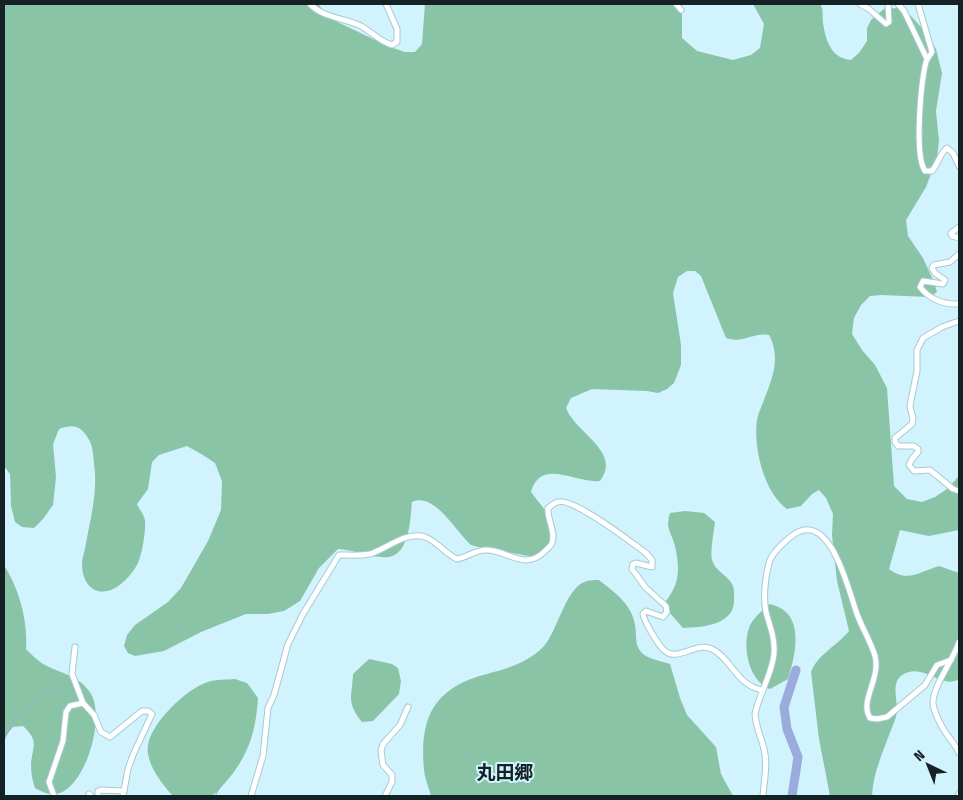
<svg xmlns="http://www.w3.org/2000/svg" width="963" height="800" viewBox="0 0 963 800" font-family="'Fira Sans Condensed','Noto Sans JP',sans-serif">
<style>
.forest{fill:#8ac4a7}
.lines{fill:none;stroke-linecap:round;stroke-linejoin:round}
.stream{stroke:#9aabdc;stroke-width:1}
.river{stroke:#9aabdc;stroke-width:9}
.minor-casing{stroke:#a8cad3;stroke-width:7}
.minor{stroke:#fff;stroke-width:5}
.labels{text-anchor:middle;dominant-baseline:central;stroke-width:4;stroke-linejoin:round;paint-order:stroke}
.quarter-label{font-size:19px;font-weight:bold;fill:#152225;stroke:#d0f3fd}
</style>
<rect width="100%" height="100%" fill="#d0f3fd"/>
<!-- forest -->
<g class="forest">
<path d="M4 4H318L331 19 390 47 405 52H415L422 44 425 4H680L682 7V38L697 51 733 60 751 55 760 48 764 24 753 4H820C824 9 822 16 823 23 826 41 831 58 851 60L859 53 867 41V28L871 20 884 9 898 8 911 16 921 27 936 49 942 73 936 111 939 141 937 158 926 187 906 220 908 236 923 258 934 282 937 292 930 297 881 295 870 296 861 305 854 318 852 334 862 350 875 365 887 388 894 486 907 499 922 502 935 497 947 489 959 476V530L929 536 900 530 889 569C908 583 919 572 939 566L959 573V679C944 689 926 667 909 672 888 678 898 698 897 712 896 718 893 725 891 730 883 752 873 773 872 796H830L819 739 811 672C818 654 837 646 849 631L837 581 832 535 833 514 826 498 819 490 812 494 801 506 787 509C764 493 753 447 757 420 758 415 760 410 762 405 771 382 782 358 769 335 753 332 743 344 726 338L701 276 695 271H687L678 277 673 293 681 345V365L674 383 667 389 658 393 647 391 592 389 571 398 566 408C576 434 622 451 600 481 576 484 541 457 531 492 547 514 574 537 540 558 530 556 475 547 471 545 456 532 434 491 412 502 410 521 410 561 381 557 367 556 353 550 338 549L319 568 300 601 284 611 268 614H246L201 632 164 651 135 656 128 653 124 646 127 635 135 625 168 602 181 588 208 541 221 510 222 481 215 463 203 455 187 446 159 455 152 462 148 489 137 504C139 509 145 516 145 521 146 531 142 554 138 563 131 577 111 599 93 589 85 584 82 573 82 565 82 558 85 550 86 543 91 516 98 491 94 463 93 454 93 446 88 438 80 425 73 424 59 429L53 444 56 477 53 505 43 519 34 528 22 527 15 522 11 506 10 474 4 466Z"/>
<path d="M685 511 704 513 715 522C714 531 710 552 712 560 715 571 727 575 732 584 735 590 734 596 734 603 731 626 701 627 683 628L669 612 666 601C680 583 680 569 675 546 671 531 665 529 670 513Z"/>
<path d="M4 565C19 589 28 620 26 649 31 654 37 660 43 664 59 673 78 675 89 691 107 713 87 783 60 793 51 796 42 792 35 788 32 780 31 772 31 763 33 745 39 741 23 726L13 727 4 738Z"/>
<path d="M599 580C614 592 632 604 635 625 637 635 634 643 641 652 647 659 661 661 670 664L680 698 687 715 716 747 721 774 733 796H431C429 788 425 779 424 770 419 718 434 687 487 674 508 668 528 663 544 646 558 630 566 586 587 581 591 580 595 580 599 580Z"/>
<path d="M769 604C806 611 796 653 788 679L770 689C749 682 742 647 749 628 752 619 762 611 769 604Z"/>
<path d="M369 659 392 664 398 668 401 681 399 694 373 721 362 722C346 702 352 697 353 674Z"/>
<path d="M235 679 247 683 258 698C256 732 248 757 225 783 220 788 217 793 211 796H173C162 784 145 763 148 745 151 723 187 688 208 682 216 679 227 680 235 679Z"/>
</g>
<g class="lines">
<!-- stream -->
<g class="stream">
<polyline points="4,740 11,727 14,719 26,710 39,696 57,687"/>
<polyline points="215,796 222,784"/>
</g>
<!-- river -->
<polyline class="river" points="792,796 798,757 787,729 784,707 796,670"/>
<!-- minor casing -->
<g class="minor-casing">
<g id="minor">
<path d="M310 4C323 18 345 18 361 26 372 32 380 42 392 45L397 42V29L386 4"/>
<polyline points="676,4 681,10"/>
<polyline points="860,4 869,9 886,24 889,22 888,4"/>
<polyline points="898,4 904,11 927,59"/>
<path d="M918 4 932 52C930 56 927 58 926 62 921 82 914 155 925 171H932C938 164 940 153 947 148L953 153 959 166"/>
<polyline points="959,227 951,233 952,236 959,238"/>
<path d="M959 254 950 262 934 265 932 268 935 273 945 280 943 284 923 281 920 287C929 299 944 305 959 304"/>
<polyline points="959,321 942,327 923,338 917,350 917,371 911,400 910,407 913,418 912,424 895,438 895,442 898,446 914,446 918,449 918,452 912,459 909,465 914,471 930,470 953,489 959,491"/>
<path d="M959 642C954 659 932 687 933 704 934 710 937 717 940 723 945 734 954 742 959 753"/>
<polyline points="75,647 72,674 83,703 94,715 101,732 110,737 142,711 148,711 152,714 133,755 128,769 123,796"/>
<polyline points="89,794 91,796"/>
<polyline points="54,796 49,782 63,741 66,712 70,706 83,703"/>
<polyline points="98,796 98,791 101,790 124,791"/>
<path d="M251 796 263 756 268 708 274 695 288 644 303 614 339 555C349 555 360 556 370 554 387 549 405 531 425 537 437 541 445 554 457 559 467 557 476 550 486 550 508 550 524 571 544 552 547 549 551 546 552 543 556 532 547 520 548 508 551 506 555 502 558 502 573 497 632 543 646 553L652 560V567L636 563 633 564 632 569 646 588 666 606 667 612 663 617 646 611 643 614C644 621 658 645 664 650 677 663 696 641 712 649 732 659 736 685 762 690"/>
<polyline points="385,796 392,782 392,775 383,765 381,751 383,744 400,725 408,707"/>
<path d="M763 796C764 781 768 764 764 749 761 737 756 727 755 714 759 694 773 672 774 653 775 638 770 627 766 612 763 598 765 578 769 563 772 552 784 542 793 535 831 508 849 593 857 614 862 628 871 642 875 656 881 679 859 701 870 718L877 719 887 717 925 685 937 665 951 660"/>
<polyline points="958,796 959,793"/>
</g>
</g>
<!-- minor -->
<use href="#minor" class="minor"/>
</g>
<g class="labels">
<!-- quarter labels -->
<g class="quarter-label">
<text x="505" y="772">丸田郷</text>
</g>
</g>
<!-- border -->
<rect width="963" height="800" fill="none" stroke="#152225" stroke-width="10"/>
<!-- north arrow -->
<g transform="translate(928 765) rotate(317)" stroke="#d0f3fd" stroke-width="4" paint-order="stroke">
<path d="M0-4L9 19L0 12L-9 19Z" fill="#152225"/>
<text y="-8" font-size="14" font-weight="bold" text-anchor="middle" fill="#152225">N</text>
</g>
</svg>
